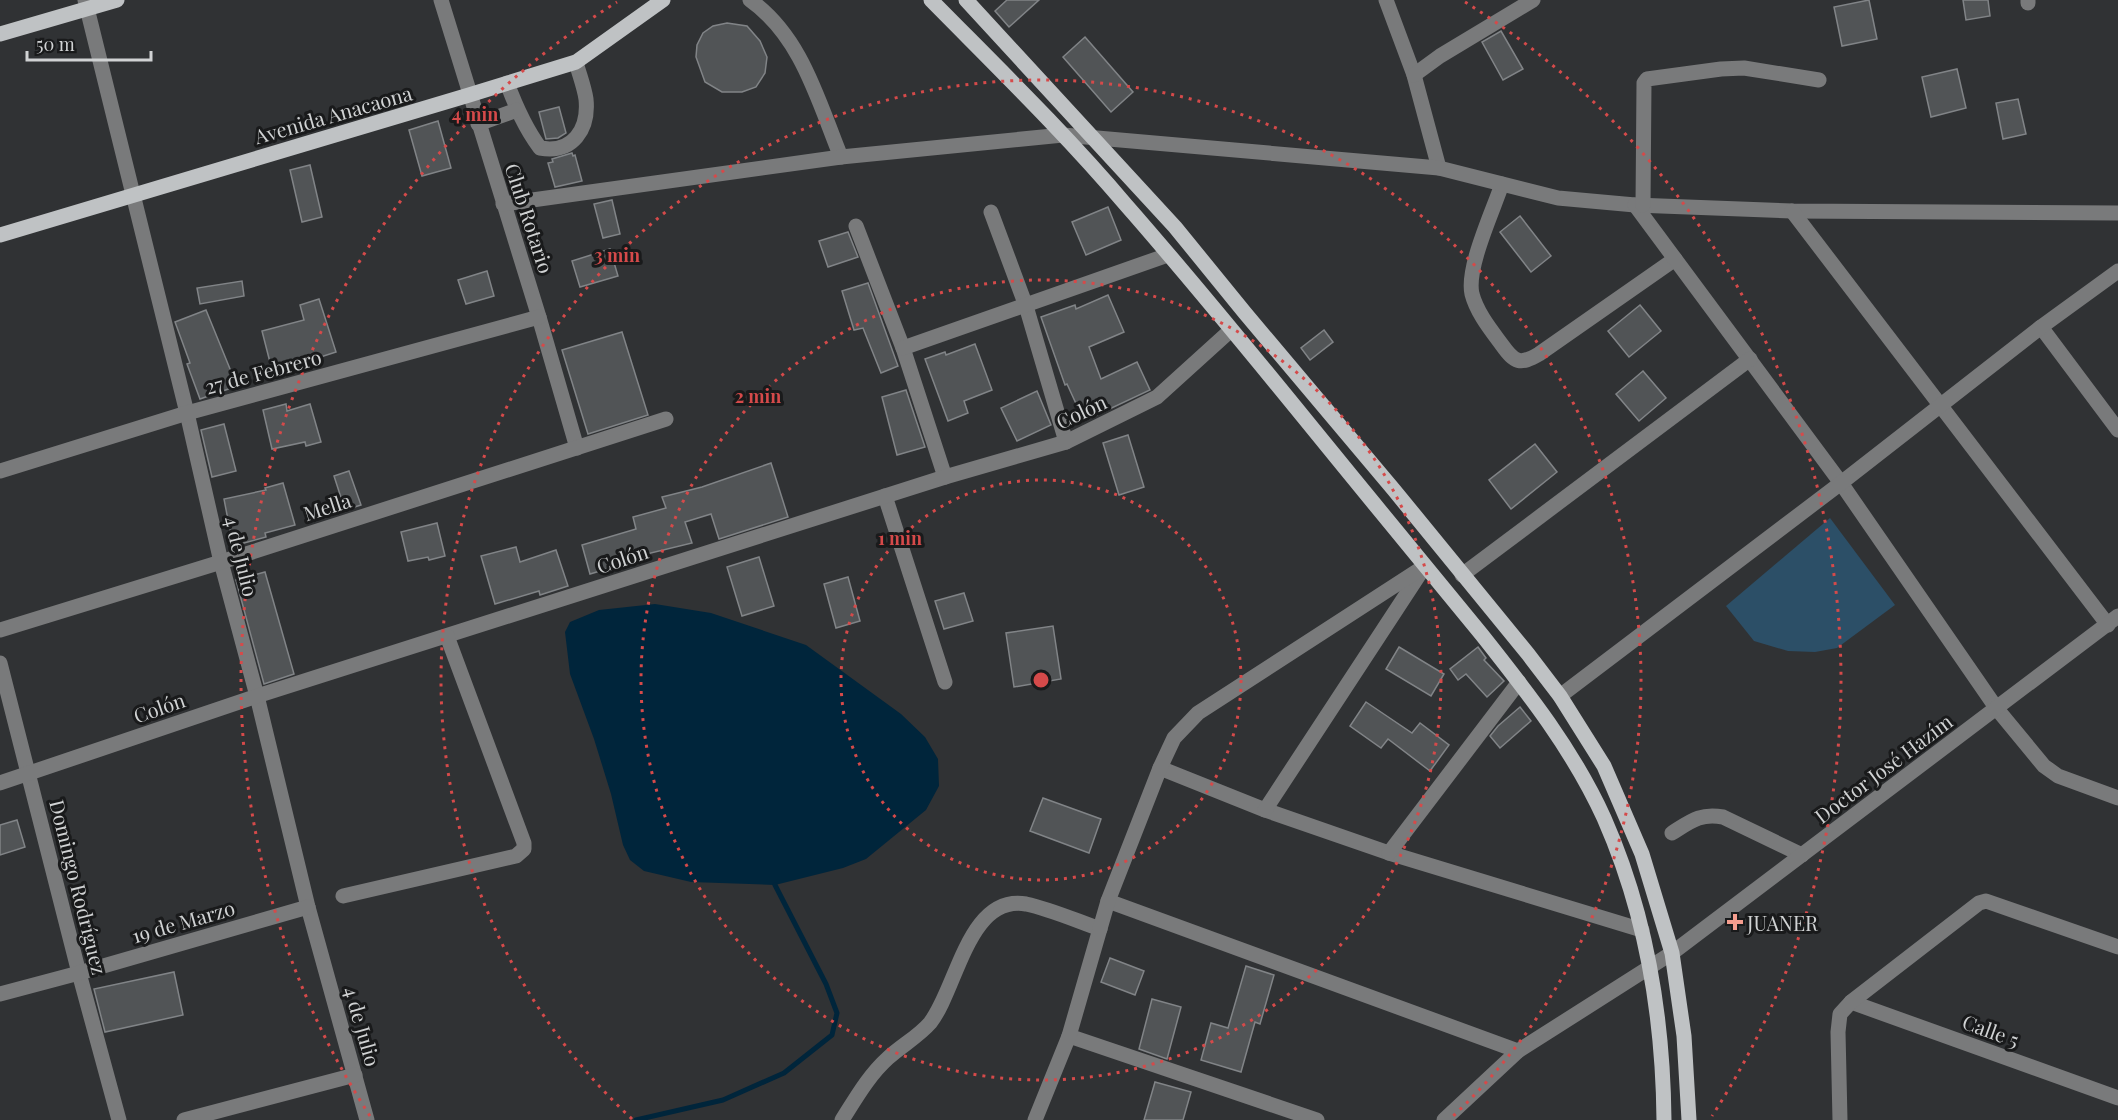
<svg xmlns="http://www.w3.org/2000/svg" width="2118" height="1120" viewBox="0 0 2118 1120" font-family="'Playfair Display',serif">
<style>
.green{fill:#2c4f67}
.water{fill:#00253b}
.lines{fill:none;stroke-linecap:round;stroke-linejoin:round}
.stream{stroke:#00253b;stroke-width:5}
.building{fill:#515456;stroke:#818487;stroke-width:1.5}
.minor{stroke:#797a7b;stroke-width:15}
.major{stroke:#bfc2c4;stroke-width:15}
.ring{fill:none;stroke:#d54a4a;stroke-width:3;stroke-dasharray:3 6}
.poi-dot{fill:#f59d8e;stroke:#191a1b;stroke-width:2}
.labels{text-anchor:middle;dominant-baseline:central;stroke-width:6;stroke-linejoin:round;paint-order:stroke}
.street-label{font-size:20px;fill:#d0d2d3;stroke:#191a1b}
.poi-label{font-size:20px;fill:#d0d2d3;stroke:#191a1b;text-anchor:start}
.centre{fill:#d54a4a;stroke:#191a1b;stroke-width:3}
.ring-label{font-size:18px;text-anchor:middle;font-weight:bold;fill:#d54a4a;stroke:#191a1b;stroke-width:6;stroke-linejoin:round;paint-order:stroke}
</style>
<rect width="100%" height="100%" fill="#303234"/>
<!-- green -->
<polygon class="green" points="1830,518 1895,605 1837,648 1815,652 1788,651 1754,641 1726,606"/>
<!-- water -->
<polygon class="water" points="655,604 711,613 806,645 901,714 925,737 938,759 939,786 926,810 866,859 843,868 775,885 691,882 644,871 630,860 623,845 611,794 594,739 570,674 565,632 570,622 599,610"/>
<g class="lines">
<!-- stream -->
<polyline class="stream" points="636,1120 723,1100 784,1073 832,1035 837,1013 826,984 775,885"/>
</g>
<!-- building -->
<g class="building">
<polygon points="1007,0 1039,0 1009,27 995,11"/>
<polygon points="1869,0 1877,39 1842,46 1834,7"/>
<polygon points="1963,0 1988,0 1990,16 1966,20"/>
<polygon points="727,23 747,26 760,41 767,57 765,73 756,87 742,92 722,92 705,82 696,57 697,45 703,33 713,26"/>
<polygon points="1501,31 1523,69 1503,80 1482,42"/>
<polygon points="1085,37 1133,92 1111,112 1063,57"/>
<polygon points="1957,69 1966,108 1931,117 1922,77"/>
<polygon points="2018,99 2026,134 2003,139 1996,103"/>
<polygon points="559,107 566,133 558,138 546,139 539,112"/>
<polygon points="438,121 451,168 422,176 409,130"/>
<polygon points="572,153 573,156 575,155 582,181 555,187 548,163 553,162 552,159"/>
<polygon points="310,165 322,217 302,222 290,170"/>
<polygon points="612,200 620,234 603,238 594,204"/>
<polygon points="1108,207 1121,240 1086,255 1072,222"/>
<polygon points="1520,216 1551,256 1531,272 1500,232"/>
<polygon points="848,232 858,257 828,267 819,241"/>
<polygon points="610,249 618,276 580,287 572,261"/>
<polygon points="487,271 494,296 466,304 458,280"/>
<polygon points="242,281 244,296 200,304 197,288"/>
<polygon points="868,283 898,366 881,373 863,328 854,330 842,291"/>
<polygon points="1108,295 1124,332 1089,347 1101,379 1137,362 1150,390 1084,421 1067,384 1065,385 1041,317 1075,305 1076,309"/>
<polygon points="319,299 336,352 308,361 309,365 273,374 262,331 304,320 300,305"/>
<polygon points="1640,305 1661,331 1629,357 1608,331"/>
<polygon points="206,310 237,386 200,399 187,364 190,363 175,322"/>
<polygon points="1324,330 1333,342 1310,360 1301,348"/>
<polygon points="622,332 648,415 588,434 562,350"/>
<polygon points="975,344 992,390 964,401 968,413 948,421 925,359 945,352 946,355"/>
<polygon points="1643,371 1666,398 1639,421 1616,394"/>
<polygon points="906,390 925,447 897,455 882,397"/>
<polygon points="1037,391 1051,425 1017,441 1001,408"/>
<polygon points="286,404 287,411 310,404 321,442 306,446 305,442 272,449 263,410"/>
<polygon points="224,424 236,471 212,477 201,430"/>
<polygon points="1128,435 1144,487 1119,495 1103,443"/>
<polygon points="1535,444 1557,472 1511,509 1489,480"/>
<polygon points="771,463 788,517 719,539 711,514 685,522 692,543 626,559 627,563 590,574 582,545 636,529 633,517 666,508 662,497 702,487"/>
<polygon points="349,471 361,505 345,510 334,476"/>
<polygon points="283,483 295,525 265,533 266,537 233,546 224,499 266,490 265,488"/>
<polygon points="437,523 445,556 429,560 428,557 408,561 401,532"/>
<polygon points="516,547 520,562 556,550 568,586 540,595 539,591 495,604 481,556"/>
<polygon points="759,557 774,606 742,616 727,567"/>
<polygon points="265,572 294,674 264,684 236,580"/>
<polygon points="848,577 860,621 836,628 824,584"/>
<polygon points="964,593 973,621 944,629 935,601"/>
<polygon points="1053,626 1061,679 1014,687 1006,633"/>
<polygon points="1399,647 1444,674 1431,696 1386,669"/>
<polygon points="1478,647 1486,658 1484,660 1504,681 1487,697 1466,674 1458,680 1450,669"/>
<polygon points="1366,702 1412,733 1420,723 1449,745 1430,771 1388,739 1381,748 1350,726"/>
<polygon points="1520,707 1531,721 1500,748 1490,736 1498,726"/>
<polygon points="1043,798 1101,819 1089,853 1030,831"/>
<polygon points="17,820 25,847 0,855 0,825"/>
<polygon points="1110,958 1144,971 1135,995 1101,982"/>
<polygon points="1246,966 1274,975 1260,1024 1255,1022 1241,1072 1201,1060 1211,1023 1228,1028"/>
<polygon points="174,972 183,1015 105,1032 94,989"/>
<polygon points="1152,999 1181,1007 1167,1059 1139,1049"/>
<polygon points="1155,1082 1191,1092 1183,1120 1144,1120"/>
</g>
<g class="lines">
<!-- minor -->
<g class="minor">
<polyline points="85,0 187,413 221,562 257,696 308,907 367,1120"/>
<polyline points="441,0 539,317 577,448"/>
<path d="M750 0C802 37 818 101 841 157"/>
<polyline points="1386,0 1414,75 1439,168"/>
<polyline points="2028,0 2028,3"/>
<polyline points="1414,75 1440,56 1533,0"/>
<path d="M507 83C516 107 525 128 540 148 573 154 589 129 586 99 584 86 579 74 576 62"/>
<polyline points="478,124 517,110"/>
<path d="M1502 184C1493 211 1466 268 1472 294 1477 313 1491 330 1502 345 1515 363 1520 365 1539 354L1675 259"/>
<polyline points="503,204 841,157 1063,135 1439,168 1558,198 1635,205 1792,211 2118,213"/>
<polyline points="1635,205 1841,483 1997,709 2044,766 2058,776 2118,798"/>
<polyline points="1643,205 1644,83 1647,79 1721,69 1744,68 1819,80"/>
<polyline points="1792,211 2108,625"/>
<polyline points="991,212 1026,306 1066,442"/>
<polyline points="856,226 903,348 945,477"/>
<polyline points="2041,327 2118,430"/>
<polyline points="903,348 1168,255"/>
<polyline points="0,471 187,413 539,317"/>
<polyline points="885,496 945,682"/>
<polyline points="1462,575 1750,359"/>
<polyline points="0,630 221,562 666,419"/>
<polyline points="0,663 79,973 119,1120"/>
<polyline points="1560,696 1841,483 2041,327 2118,271"/>
<polyline points="1160,768 1265,810 1389,853 1642,930"/>
<polyline points="0,783 257,696 945,477 1066,442 1157,397 1231,330"/>
<polyline points="1265,810 1421,572"/>
<path d="M1672 833C1691 821 1700 813 1723 817L1802 855"/>
<polyline points="1389,853 1519,682"/>
<polyline points="343,896 516,856 524,849 524,843 447,636"/>
<polyline points="1108,901 1518,1051"/>
<polyline points="0,994 79,973 308,907"/>
<polyline points="1851,1002 2118,1098"/>
<polyline points="1069,1036 1317,1120"/>
<polyline points="184,1120 355,1075"/>
<path d="M842 1120C856 1098 869 1075 888 1058 901 1046 919 1036 930 1023 957 989 968 894 1026 904 1050 909 1077 921 1100 929"/>
<polyline points="1035,1120 1069,1036 1108,901 1160,768 1174,738 1198,713 1425,566"/>
<polyline points="1444,1120 1518,1051 1672,953 2118,616"/>
<polyline points="1840,1120 1838,1032 1840,1014 1851,1002 1979,903 1986,901 2118,947"/>
</g>
<!-- major -->
<g class="major">
<path d="M931 0C997 67 1065 133 1126 205 1214 305 1297 410 1381 512 1415 553 1448 594 1482 635 1528 693 1573 750 1604 818 1646 913 1663 1016 1664 1120"/>
<polyline points="966,0 1175,227 1245,313 1394,490 1528,654 1560,696 1604,766 1642,854 1672,953 1684,1036 1689,1120"/>
<polyline points="0,34 117,0"/>
<polyline points="0,235 469,95 576,62 663,0"/>
</g>
</g>
<!-- distance rings -->
<g class="ring">
<circle cx="1041" cy="680" r="200"/>
<circle cx="1041" cy="680" r="400"/>
<path d="M632 1119A600 600 0 1 1 1450 1119"/>
<path d="M370 1116A800 800 0 0 1 617 2M1465 2A800 800 0 0 1 1712 1116"/>
</g>
<!-- markers -->
<path class="poi-dot" d="M1732 913h6v6h6v6h-6v6h-6v-6h-6v-6h6z"/>
<g class="labels">
<!-- street labels -->
<g class="street-label">
<text transform="translate(333 114) rotate(-16)">Avenida Anacaona</text>
<text transform="translate(530 218) rotate(72)">Club Rotario</text>
<text transform="translate(263 371) rotate(-15)">27 de Febrero</text>
<text transform="translate(1081 411) rotate(-25)">Colón</text>
<text transform="translate(327 506) rotate(-18)">Mella</text>
<text transform="translate(242 556) rotate(76)">4 de Julio</text>
<text transform="translate(622 558) rotate(-18)">Colón</text>
<text transform="translate(159 707) rotate(-19)">Colón</text>
<text transform="translate(1883 768) rotate(-37)">Doctor José Hazím</text>
<text transform="translate(79 887) rotate(76)">Domingo Rodríguez</text>
<text transform="translate(183 921) rotate(-16)">19 de Marzo</text>
<text transform="translate(363 1026) rotate(74)">4 de Julio</text>
<text transform="translate(1991 1030) rotate(20)">Calle 5</text>
</g>
<!-- poi labels -->
<g class="poi-label">
<text x="1747" y="922">JUANER</text>
</g>
</g>
<circle cx="1041" cy="680" r="9" class="centre"/>
<g class="ring-label">
<text x="475" y="121">4 min</text>
<text x="617" y="262">3 min</text>
<text x="758" y="403">2 min</text>
<text x="900" y="545">1 min</text>
</g>
<!-- scale -->
<path d="M27 51v9h124v-9" fill="none" stroke="#d0d2d3" stroke-width="3"/>
<text x="36" y="51" font-size="18" fill="#d0d2d3" stroke="#191a1b" stroke-width="4.5" paint-order="stroke">50 m</text>
</svg>
